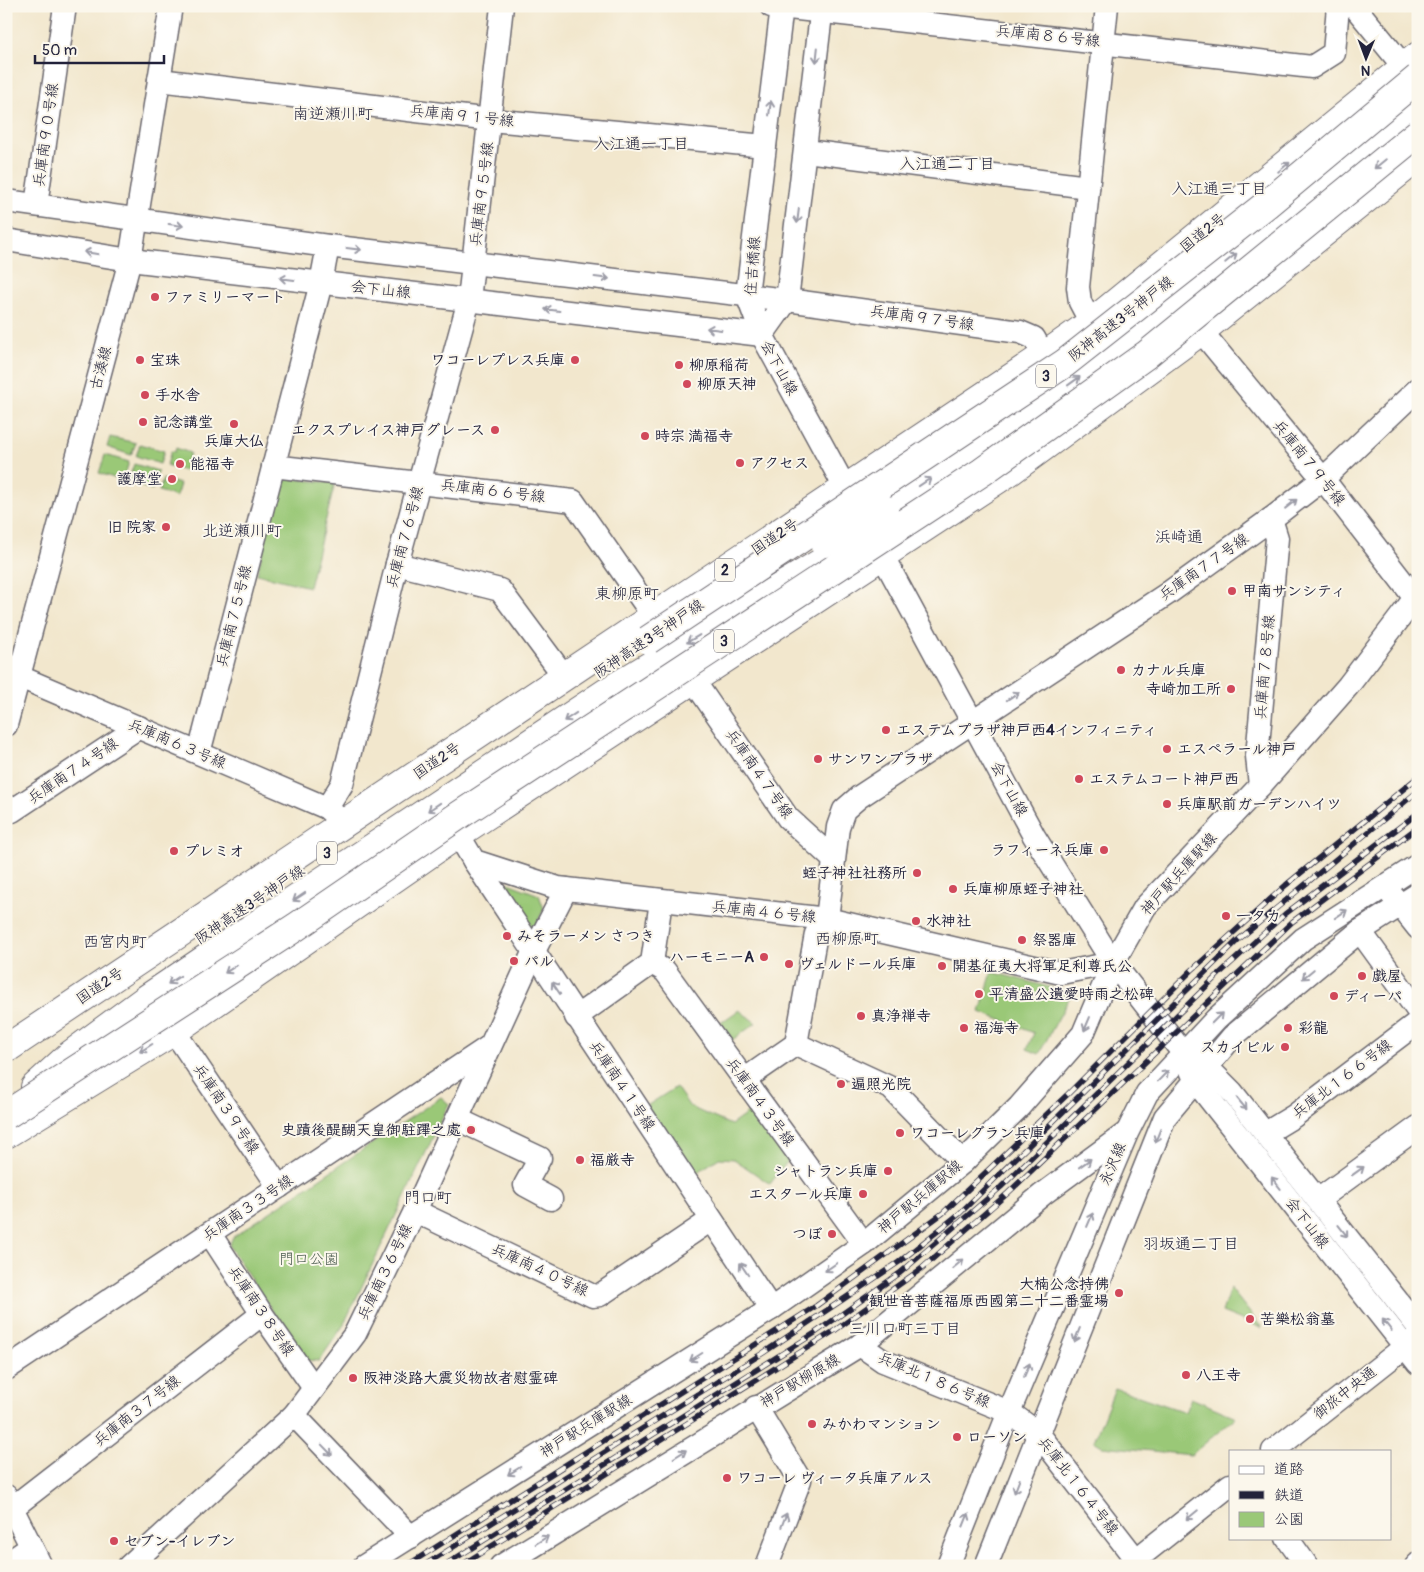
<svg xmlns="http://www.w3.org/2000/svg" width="1424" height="1572" viewBox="0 0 1424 1572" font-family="Pangolin,'Klee One',sans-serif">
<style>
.green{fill:#9ac877;stroke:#5e7559}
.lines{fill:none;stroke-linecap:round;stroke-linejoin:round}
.minor-casing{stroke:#6b676e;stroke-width:25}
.highway-casing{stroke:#6b676e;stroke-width:30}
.minor{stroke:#fff;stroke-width:22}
.highway{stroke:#fff;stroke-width:28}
.rail-casing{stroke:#22223b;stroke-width:5.5}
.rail{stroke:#fbf7ec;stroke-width:4;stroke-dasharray:11;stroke-linecap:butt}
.highway-bridge-casing{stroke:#6b676e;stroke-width:30;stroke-linecap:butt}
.highway-bridge{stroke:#fff;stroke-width:28}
.oneway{stroke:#9c9ca7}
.poi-dot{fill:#d1495b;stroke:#fbf7ec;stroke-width:2}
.labels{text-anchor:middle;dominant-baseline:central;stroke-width:4;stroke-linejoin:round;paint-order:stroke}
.shield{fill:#fbf7ec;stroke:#636270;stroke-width:1}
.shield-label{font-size:14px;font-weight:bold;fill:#22223b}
.street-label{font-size:15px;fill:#22223b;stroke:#fbf7ec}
.poi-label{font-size:15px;font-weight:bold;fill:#22223b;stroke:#fbf7ec;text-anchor:start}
.park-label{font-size:15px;fill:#4c5c50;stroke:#fbf7ec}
.neighbourhood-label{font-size:16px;fill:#22223b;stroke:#fbf7ec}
</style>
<rect width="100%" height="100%" fill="#fbf7ec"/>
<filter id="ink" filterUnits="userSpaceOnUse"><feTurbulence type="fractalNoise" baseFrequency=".02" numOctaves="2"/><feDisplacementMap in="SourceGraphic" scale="10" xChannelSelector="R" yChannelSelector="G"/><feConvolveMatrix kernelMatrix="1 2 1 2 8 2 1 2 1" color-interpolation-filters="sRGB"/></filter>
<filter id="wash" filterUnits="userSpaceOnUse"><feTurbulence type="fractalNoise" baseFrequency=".0096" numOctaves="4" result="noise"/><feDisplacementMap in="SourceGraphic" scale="20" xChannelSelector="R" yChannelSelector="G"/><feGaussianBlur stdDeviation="1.12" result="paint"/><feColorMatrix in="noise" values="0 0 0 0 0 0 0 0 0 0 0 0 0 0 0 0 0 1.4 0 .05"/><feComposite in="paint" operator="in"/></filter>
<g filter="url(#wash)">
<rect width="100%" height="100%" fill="#f2e7cd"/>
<!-- green -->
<g class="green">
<polygon points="110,437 136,443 131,455 107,447"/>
<polygon points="140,444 164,451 160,464 136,456"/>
<polygon points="176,448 190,453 184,471 167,465 171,451 175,452"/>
<polygon points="105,455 129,462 123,481 99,473"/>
<polygon points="134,464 158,471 152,490 128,482"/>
<polygon points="281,478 335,483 309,587 257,574"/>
<polygon points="163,479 180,484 176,497 159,491"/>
<polygon points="508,883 539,895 544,909 534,929 525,930 501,892"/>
<polygon points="992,972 1072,993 1039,1054 1027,1049 1034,1033 980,1012"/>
<polygon points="739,1010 756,1023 725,1045 713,1028"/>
<polygon points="676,1087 690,1107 731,1125 755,1108 791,1157 770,1184 734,1159 719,1158 692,1176 645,1107"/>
<polygon points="441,1097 449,1104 343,1326 319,1361 305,1360 229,1246 233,1237"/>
<polygon points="1230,1288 1262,1328 1222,1312"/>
<polygon points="1115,1388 1185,1412 1191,1398 1236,1417 1191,1455 1102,1446 1094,1441"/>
</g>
</g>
<g filter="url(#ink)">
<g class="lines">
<!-- minor casing -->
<g class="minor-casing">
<g id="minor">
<polyline points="771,6 1312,67 1334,53 1338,6"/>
<polyline points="782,6 747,295 762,335 854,504"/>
<polyline points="1354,6 1404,67 1416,77"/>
<polyline points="159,80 491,120 765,146"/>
<polyline points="806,151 1088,187"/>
<polyline points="6,201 328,246 787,300 1020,332 1034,338 1044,356"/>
<polyline points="36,205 65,6"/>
<polyline points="6,240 130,260 762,335"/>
<polyline points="1091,323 1080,302 1078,287 1107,6"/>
<polyline points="1201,331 1323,479 1415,598"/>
<polyline points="762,335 787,300 822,6"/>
<polyline points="273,466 573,501 654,617"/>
<polyline points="874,540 1034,836 1113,963 1184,1054 1196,1082 1418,1363"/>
<polyline points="397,564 500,590 564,676"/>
<polyline points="6,671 327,808 338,818"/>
<polyline points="694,681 788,818 833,859"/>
<polyline points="6,725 130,260 171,6"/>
<polyline points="199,753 321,283 328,246"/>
<polyline points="1260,786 1257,756 1277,538 1271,519"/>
<polyline points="327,808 342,784 397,564 469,300 502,6"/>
<polyline points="6,810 12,811 139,727"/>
<polyline points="458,834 474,861 558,888 827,919 1061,973 1113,963"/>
<polyline points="474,861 771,1309"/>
<polyline points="1391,894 1418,928"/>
<polyline points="1360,931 1418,1011"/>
<polyline points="652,963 665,971 864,1244"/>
<polyline points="576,1017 652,963 661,901"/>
<polyline points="174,1031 279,1187"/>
<polyline points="796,1044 891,1088 963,1162"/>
<polyline points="1196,1061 1208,1068 1232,1092 1418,1327"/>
<polyline points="744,1080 796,1044 816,934 827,919 838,827 844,810 859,797 1167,594 1271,519 1323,479 1418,389"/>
<polyline points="457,1119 540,1158 525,1185 551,1199"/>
<polyline points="1266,1133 1294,1116 1418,1022"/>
<polyline points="1318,1200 1418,1127"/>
<polyline points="415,1211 593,1296 600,1295 711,1220"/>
<polyline points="210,1234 262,1314 314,1388"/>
<polyline points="860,1345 883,1361 1009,1412 1038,1433 1141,1566"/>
<polyline points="6,1369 490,1046"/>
<polyline points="756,1407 800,1480 767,1566"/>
<polyline points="294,1415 411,1537"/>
<polyline points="1273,1451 1415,1339"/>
<polyline points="6,1496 41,1566"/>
<polyline points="12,1508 262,1314"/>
<polyline points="1287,1538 1307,1566"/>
<polyline points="6,1564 31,1547"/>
<polyline points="129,1566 294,1415 355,1334 415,1211 533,953 566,889"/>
<polyline points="364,1566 771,1309 864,1244 963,1162 1019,1107 1083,1034 1113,963 1145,907 1260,786 1348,686 1418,594"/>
<polyline points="501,1566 860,1345 1043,1194 1126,1133"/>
<polyline points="948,1566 1009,1412 1127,1133 1147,1093 1216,1019 1303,939 1418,865"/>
<polyline points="986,1566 1165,1117 1232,1037 1360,931 1418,894"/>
<polyline points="1128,1566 1230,1485"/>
<polyline points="1416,1566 1418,1564"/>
</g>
</g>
<!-- highway casing -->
<g class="highway-casing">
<g id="highway">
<path d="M884 509 1073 382 1135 336 1403 119C1410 100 1408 87 1404 67"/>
<polyline points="6,1049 1044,356 1091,323 1418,56"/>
<polyline points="35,1087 70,1055 146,999 229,943 610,690 822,562"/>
<polyline points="6,1134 174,1031 458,834 1012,470 1201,331 1418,157"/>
</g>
</g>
<!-- minor -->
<use href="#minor" class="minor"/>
<!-- highway -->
<use href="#highway" class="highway"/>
<!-- rail casing -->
<g class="rail-casing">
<g id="rail">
<polyline points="406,1566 816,1306 943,1213 1069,1093 1191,971 1286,885 1418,777"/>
<polyline points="423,1566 763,1353 899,1262 959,1214 1238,940 1418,791"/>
<polyline points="443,1566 815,1333 900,1273 1001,1187 1219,974 1285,914 1418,813"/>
<polyline points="460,1566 834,1331 921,1269 1008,1193 1292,922 1418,827"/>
</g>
</g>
<!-- rail -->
<use href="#rail" class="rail"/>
<!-- highway-bridge casing -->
<g class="highway-bridge-casing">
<g id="highway-bridge">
<polyline points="824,543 884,509"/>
<polyline points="648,640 1065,363 1267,204 1418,78"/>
<polyline points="6,1115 296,927 458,816 982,472 1146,355 1418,133"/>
</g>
</g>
<!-- highway-bridge -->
<use href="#highway-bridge" class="highway-bridge"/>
</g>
<!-- one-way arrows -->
<defs><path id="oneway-shaft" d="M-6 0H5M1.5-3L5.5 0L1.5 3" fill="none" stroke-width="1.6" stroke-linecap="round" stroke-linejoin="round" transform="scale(1.25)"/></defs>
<g class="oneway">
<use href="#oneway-shaft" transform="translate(817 55) rotate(96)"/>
<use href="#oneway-shaft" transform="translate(770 108) rotate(-83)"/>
<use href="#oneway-shaft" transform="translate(1380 164) rotate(141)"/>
<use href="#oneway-shaft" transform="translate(1284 167) rotate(-39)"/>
<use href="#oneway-shaft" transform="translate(798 216) rotate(97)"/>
<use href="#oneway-shaft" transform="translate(176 225) rotate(8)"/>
<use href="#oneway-shaft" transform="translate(354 249) rotate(7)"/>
<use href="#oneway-shaft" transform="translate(91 253) rotate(-171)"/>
<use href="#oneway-shaft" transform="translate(1231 258) rotate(-39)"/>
<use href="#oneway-shaft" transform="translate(602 278) rotate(7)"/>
<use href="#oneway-shaft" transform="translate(287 279) rotate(-173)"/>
<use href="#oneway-shaft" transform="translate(552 310) rotate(-173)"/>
<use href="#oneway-shaft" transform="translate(714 329) rotate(-173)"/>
<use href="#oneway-shaft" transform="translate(1074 381) rotate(-36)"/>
<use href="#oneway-shaft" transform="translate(925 482) rotate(-34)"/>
<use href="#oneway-shaft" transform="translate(1291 504) rotate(-38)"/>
<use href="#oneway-shaft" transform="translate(693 639) rotate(149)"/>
<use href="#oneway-shaft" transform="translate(1013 696) rotate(-34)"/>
<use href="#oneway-shaft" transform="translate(570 717) rotate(146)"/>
<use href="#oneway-shaft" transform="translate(434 807) rotate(146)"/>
<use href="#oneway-shaft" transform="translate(299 897) rotate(146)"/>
<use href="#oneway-shaft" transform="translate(1341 914) rotate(-34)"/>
<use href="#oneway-shaft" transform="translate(231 969) rotate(147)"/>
<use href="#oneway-shaft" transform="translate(1308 974) rotate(140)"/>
<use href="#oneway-shaft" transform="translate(174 980) rotate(146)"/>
<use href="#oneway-shaft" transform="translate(556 988) rotate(-124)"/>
<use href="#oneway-shaft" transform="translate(1217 1018) rotate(-45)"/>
<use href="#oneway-shaft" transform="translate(1087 1024) rotate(113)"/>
<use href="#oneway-shaft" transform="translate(146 1048) rotate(148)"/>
<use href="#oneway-shaft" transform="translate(1163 1076) rotate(-46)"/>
<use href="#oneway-shaft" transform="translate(1242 1104) rotate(50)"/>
<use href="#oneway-shaft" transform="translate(1158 1135) rotate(112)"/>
<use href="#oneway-shaft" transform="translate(1085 1163) rotate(-36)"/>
<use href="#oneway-shaft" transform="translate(1358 1171) rotate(-36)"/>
<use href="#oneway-shaft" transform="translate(1276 1183) rotate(-128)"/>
<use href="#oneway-shaft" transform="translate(1090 1220) rotate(-67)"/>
<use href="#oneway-shaft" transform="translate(1343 1231) rotate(52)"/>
<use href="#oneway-shaft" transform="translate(958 1264) rotate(-40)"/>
<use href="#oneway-shaft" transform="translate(831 1267) rotate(145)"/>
<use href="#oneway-shaft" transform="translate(744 1269) rotate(-124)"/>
<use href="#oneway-shaft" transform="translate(1387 1325) rotate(-128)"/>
<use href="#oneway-shaft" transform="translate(1077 1335) rotate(112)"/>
<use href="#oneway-shaft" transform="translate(696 1357) rotate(148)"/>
<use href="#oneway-shaft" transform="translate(1027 1370) rotate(-67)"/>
<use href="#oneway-shaft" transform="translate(327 1450) rotate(46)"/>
<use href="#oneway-shaft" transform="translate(680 1454) rotate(-32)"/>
<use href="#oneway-shaft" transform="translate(514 1471) rotate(148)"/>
<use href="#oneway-shaft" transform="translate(1017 1486) rotate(111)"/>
<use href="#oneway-shaft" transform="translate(1192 1515) rotate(141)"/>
<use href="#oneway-shaft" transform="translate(784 1520) rotate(-69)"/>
<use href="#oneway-shaft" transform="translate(966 1520) rotate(-68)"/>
<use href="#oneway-shaft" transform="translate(542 1540) rotate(-32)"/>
</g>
</g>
<!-- markers -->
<g class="poi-dot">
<circle cx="155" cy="297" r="5"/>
<circle cx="140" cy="360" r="5"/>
<circle cx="575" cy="360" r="5"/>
<circle cx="679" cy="365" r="5"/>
<circle cx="687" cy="384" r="5"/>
<circle cx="145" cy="395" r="5"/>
<circle cx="143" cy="422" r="5"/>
<circle cx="234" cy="424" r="5"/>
<circle cx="495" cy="430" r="5"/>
<circle cx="645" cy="436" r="5"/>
<circle cx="740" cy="463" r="5"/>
<circle cx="180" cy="464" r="5"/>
<circle cx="172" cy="479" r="5"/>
<circle cx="166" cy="527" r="5"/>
<circle cx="1232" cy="591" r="5"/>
<circle cx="1121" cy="670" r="5"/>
<circle cx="1231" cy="689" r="5"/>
<circle cx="886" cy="730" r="5"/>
<circle cx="1167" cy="749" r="5"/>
<circle cx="818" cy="759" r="5"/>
<circle cx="1079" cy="779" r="5"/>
<circle cx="1167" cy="804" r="5"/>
<circle cx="1104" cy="850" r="5"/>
<circle cx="174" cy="851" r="5"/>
<circle cx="917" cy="873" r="5"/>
<circle cx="953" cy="889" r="5"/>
<circle cx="1226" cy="916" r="5"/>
<circle cx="916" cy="921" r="5"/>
<circle cx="507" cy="936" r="5"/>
<circle cx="1022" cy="940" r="5"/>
<circle cx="764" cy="957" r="5"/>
<circle cx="514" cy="961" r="5"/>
<circle cx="789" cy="964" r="5"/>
<circle cx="942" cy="966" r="5"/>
<circle cx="1362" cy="976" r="5"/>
<circle cx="979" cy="994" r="5"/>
<circle cx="1334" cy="996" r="5"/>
<circle cx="861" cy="1016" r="5"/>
<circle cx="964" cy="1028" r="5"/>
<circle cx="1288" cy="1028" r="5"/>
<circle cx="1285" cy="1047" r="5"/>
<circle cx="841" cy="1084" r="5"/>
<circle cx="471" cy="1130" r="5"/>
<circle cx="900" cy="1133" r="5"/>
<circle cx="580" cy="1160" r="5"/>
<circle cx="888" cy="1171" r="5"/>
<circle cx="863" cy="1194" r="5"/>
<circle cx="832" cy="1234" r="5"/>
<circle cx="1119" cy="1293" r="5"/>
<circle cx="1250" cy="1319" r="5"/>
<circle cx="1186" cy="1375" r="5"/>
<circle cx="353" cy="1378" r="5"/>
<circle cx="812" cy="1424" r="5"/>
<circle cx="957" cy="1437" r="5"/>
<circle cx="727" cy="1478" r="5"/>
<circle cx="114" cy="1541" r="5"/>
</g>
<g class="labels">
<!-- shield labels -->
<g class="shield">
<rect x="1036" y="364.5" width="20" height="23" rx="4"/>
<rect x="715" y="558.5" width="20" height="23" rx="4"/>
<rect x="714" y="629.5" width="20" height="23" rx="4"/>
<rect x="317" y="841.5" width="20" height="23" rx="4"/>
</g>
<g class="shield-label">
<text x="1046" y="376">3</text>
<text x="725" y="570">2</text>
<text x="724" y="641">3</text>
<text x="327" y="853">3</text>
</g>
<!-- street labels -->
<g class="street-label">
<text transform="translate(1048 36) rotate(6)">兵庫南８６号線</text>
<text transform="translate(462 116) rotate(6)">兵庫南９１号線</text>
<text transform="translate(46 135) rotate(-82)">兵庫南９０号線</text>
<text transform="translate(482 194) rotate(-83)">兵庫南９５号線</text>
<text transform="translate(1203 233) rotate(-39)">国道2号</text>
<text transform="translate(753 266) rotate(-86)">住吉橋線</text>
<text transform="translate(381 290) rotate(6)">会下山線</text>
<text transform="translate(922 318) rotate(8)">兵庫南９７号線</text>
<text transform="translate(1121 319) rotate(-38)">阪神高速3号神戸線</text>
<text transform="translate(101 368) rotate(-75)">古湊線</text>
<text transform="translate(779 368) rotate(61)">会下山線</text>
<text transform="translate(1309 463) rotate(51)">兵庫南７９号線</text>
<text transform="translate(493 491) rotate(7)">兵庫南６６号線</text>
<text transform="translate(405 537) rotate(-75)">兵庫南７６号線</text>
<text transform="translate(775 537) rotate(-34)">国道2号</text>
<text transform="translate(1204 567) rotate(-35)">兵庫南７７号線</text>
<text transform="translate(234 616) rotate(-76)">兵庫南７５号線</text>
<text transform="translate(649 639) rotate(-34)">阪神高速3号神戸線</text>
<text transform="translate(1265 667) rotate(-85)">兵庫南７８号線</text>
<text transform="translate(177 744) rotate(23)">兵庫南６３号線</text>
<text transform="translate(437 761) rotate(-34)">国道2号</text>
<text transform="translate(73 771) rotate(-34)">兵庫南７４号線</text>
<text transform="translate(759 774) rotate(55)">兵庫南４７号線</text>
<text transform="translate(1009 789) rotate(61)">会下山線</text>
<text transform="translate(1179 874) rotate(-48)">神戸駅兵庫駅線</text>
<text transform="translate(250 905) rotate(-34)">阪神高速3号神戸線</text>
<text transform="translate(764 912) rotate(6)">兵庫南４６号線</text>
<text transform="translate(100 986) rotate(-34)">国道2号</text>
<text transform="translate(1342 1079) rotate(-37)">兵庫北１６６号線</text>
<text transform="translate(622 1086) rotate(56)">兵庫南４１号線</text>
<text transform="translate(760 1102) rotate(54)">兵庫南４３号線</text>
<text transform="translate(226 1109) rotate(56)">兵庫南３９号線</text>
<text transform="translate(1113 1164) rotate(-67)">永沢線</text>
<text transform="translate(920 1197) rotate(-40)">神戸駅兵庫駅線</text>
<text transform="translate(248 1208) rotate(-34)">兵庫南３３号線</text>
<text transform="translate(1307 1223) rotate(52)">会下山線</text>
<text transform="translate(540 1270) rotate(25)">兵庫南４０号線</text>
<text transform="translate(385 1272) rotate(-64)">兵庫南３６号線</text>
<text transform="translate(261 1311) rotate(56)">兵庫南３８号線</text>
<text transform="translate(934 1380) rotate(23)">兵庫北１８６号線</text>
<text transform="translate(800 1381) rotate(-31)">神戸駅柳原線</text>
<text transform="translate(1345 1393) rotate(-38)">御旅中央通</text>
<text transform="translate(137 1411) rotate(-38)">兵庫南３７号線</text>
<text transform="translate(586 1426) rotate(-32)">神戸駅兵庫駅線</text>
<text transform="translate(1078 1486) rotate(52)">兵庫北１６４号線</text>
</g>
<!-- poi labels -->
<g class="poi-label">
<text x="165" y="297">ファミリーマート</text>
<text x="150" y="360">宝珠</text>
<text x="565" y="360" text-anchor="end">ワコーレプレス兵庫</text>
<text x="689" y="365">柳原稲荷</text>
<text x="697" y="384">柳原天神</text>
<text x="155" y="395">手水舎</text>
<text x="153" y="422">記念講堂</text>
<text x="485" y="430" text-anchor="end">エクスプレイス神戸グレース</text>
<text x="655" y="436">時宗 満福寺</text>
<text x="234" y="441" text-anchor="middle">兵庫大仏</text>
<text x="750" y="463">アクセス</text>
<text x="190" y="464">能福寺</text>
<text x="162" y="479" text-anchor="end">護摩堂</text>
<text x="156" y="527" text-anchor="end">旧 院家</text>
<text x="1242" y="591">甲南サンシティ</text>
<text x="1131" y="670">カナル兵庫</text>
<text x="1221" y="689" text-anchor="end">寺崎加工所</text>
<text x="896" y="730">エステムプラザ神戸西4インフィニティ</text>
<text x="1177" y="749">エスペラール神戸</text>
<text x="828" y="759">サンワンプラザ</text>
<text x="1089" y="779">エステムコート神戸西</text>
<text x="1177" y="804">兵庫駅前ガーデンハイツ</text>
<text x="1094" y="850" text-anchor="end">ラフィーネ兵庫</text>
<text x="184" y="851">プレミオ</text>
<text x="907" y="873" text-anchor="end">蛭子神社社務所</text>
<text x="963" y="889">兵庫柳原蛭子神社</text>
<text x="1236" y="916">一タカ</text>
<text x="926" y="921">水神社</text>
<text x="517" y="936">みそラーメン さつき</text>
<text x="1032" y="940">祭器庫</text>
<text x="754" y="957" text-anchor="end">ハーモニーA</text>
<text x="524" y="961">パル</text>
<text x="799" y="964">ヴェルドール兵庫</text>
<text x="952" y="966">開基征夷大将軍足利尊氏公</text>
<text x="1372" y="976">戯屋</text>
<text x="989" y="994">平清盛公遺愛時雨之松碑</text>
<text x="1344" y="996">ディーパ</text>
<text x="871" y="1016">真浄禅寺</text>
<text x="974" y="1028">福海寺</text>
<text x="1298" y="1028">彩龍</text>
<text x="1275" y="1047" text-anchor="end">スカイビル</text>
<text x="851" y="1084">遍照光院</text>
<text x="461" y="1130" text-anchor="end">史蹟後醍醐天皇御駐蹕之處</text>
<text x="910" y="1133">ワコーレグラン兵庫</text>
<text x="590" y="1160">福厳寺</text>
<text x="878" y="1171" text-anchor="end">シャトラン兵庫</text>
<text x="853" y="1194" text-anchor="end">エスタール兵庫</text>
<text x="822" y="1234" text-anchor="end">つぼ</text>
<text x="1109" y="1284" text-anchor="end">大楠公念持佛<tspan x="1109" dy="17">観世音菩薩福原西國第二十二番霊場</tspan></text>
<text x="1260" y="1319">苦樂松翁墓</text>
<text x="1196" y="1375">八王寺</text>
<text x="363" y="1378">阪神淡路大震災物故者慰霊碑</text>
<text x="822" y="1424">みかわマンション</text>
<text x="967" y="1437">ローソン</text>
<text x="737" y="1478">ワコーレ ヴィータ兵庫アルス</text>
<text x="124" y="1541">セブン-イレブン</text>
</g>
<!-- park labels -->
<g class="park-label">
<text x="309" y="1259">門口公園</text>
</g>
<!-- neighbourhood labels -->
<g class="neighbourhood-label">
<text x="333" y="114">南逆瀬川町</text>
<text x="641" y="144">入江通一丁目</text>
<text x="947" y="164">入江通二丁目</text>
<text x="1219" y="189">入江通三丁目</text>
<text x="242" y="531">北逆瀬川町</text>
<text x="1179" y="537">浜崎通</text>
<text x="627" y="594">東柳原町</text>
<text x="847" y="939">西柳原町</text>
<text x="115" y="942">西宮内町</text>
<text x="428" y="1198">門口町</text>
<text x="1191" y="1244">羽坂通二丁目</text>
<text x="905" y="1329">三川口町三丁目</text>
</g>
</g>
<!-- margin -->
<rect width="1424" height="1572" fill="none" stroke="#fbf7ec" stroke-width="25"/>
<!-- legend -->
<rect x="1229" y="1450" width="162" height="90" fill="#fbf7ec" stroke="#a4a2a5"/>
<rect x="1239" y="1466" width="25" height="8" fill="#ffffff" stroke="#a4a2a5"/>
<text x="1274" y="1474" font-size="15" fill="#22223b">道路</text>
<rect x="1239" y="1491" width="25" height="8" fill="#22223b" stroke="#a4a2a5"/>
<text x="1274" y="1500" font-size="15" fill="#22223b">鉄道</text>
<rect x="1239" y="1512" width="25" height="15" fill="#9ac877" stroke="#a4a2a5"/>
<text x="1274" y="1524" font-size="15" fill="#22223b">公園</text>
<!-- north arrow -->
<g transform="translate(1366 58) rotate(181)" stroke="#fbf7ec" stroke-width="4" paint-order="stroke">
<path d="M0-4L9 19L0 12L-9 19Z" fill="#22223b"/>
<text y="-8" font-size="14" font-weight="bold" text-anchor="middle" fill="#22223b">N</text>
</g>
<!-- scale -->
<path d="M35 55v8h129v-8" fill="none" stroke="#22223b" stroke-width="2.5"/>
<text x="42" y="55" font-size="15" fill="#22223b" stroke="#fbf7ec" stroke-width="4" paint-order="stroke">50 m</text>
</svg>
